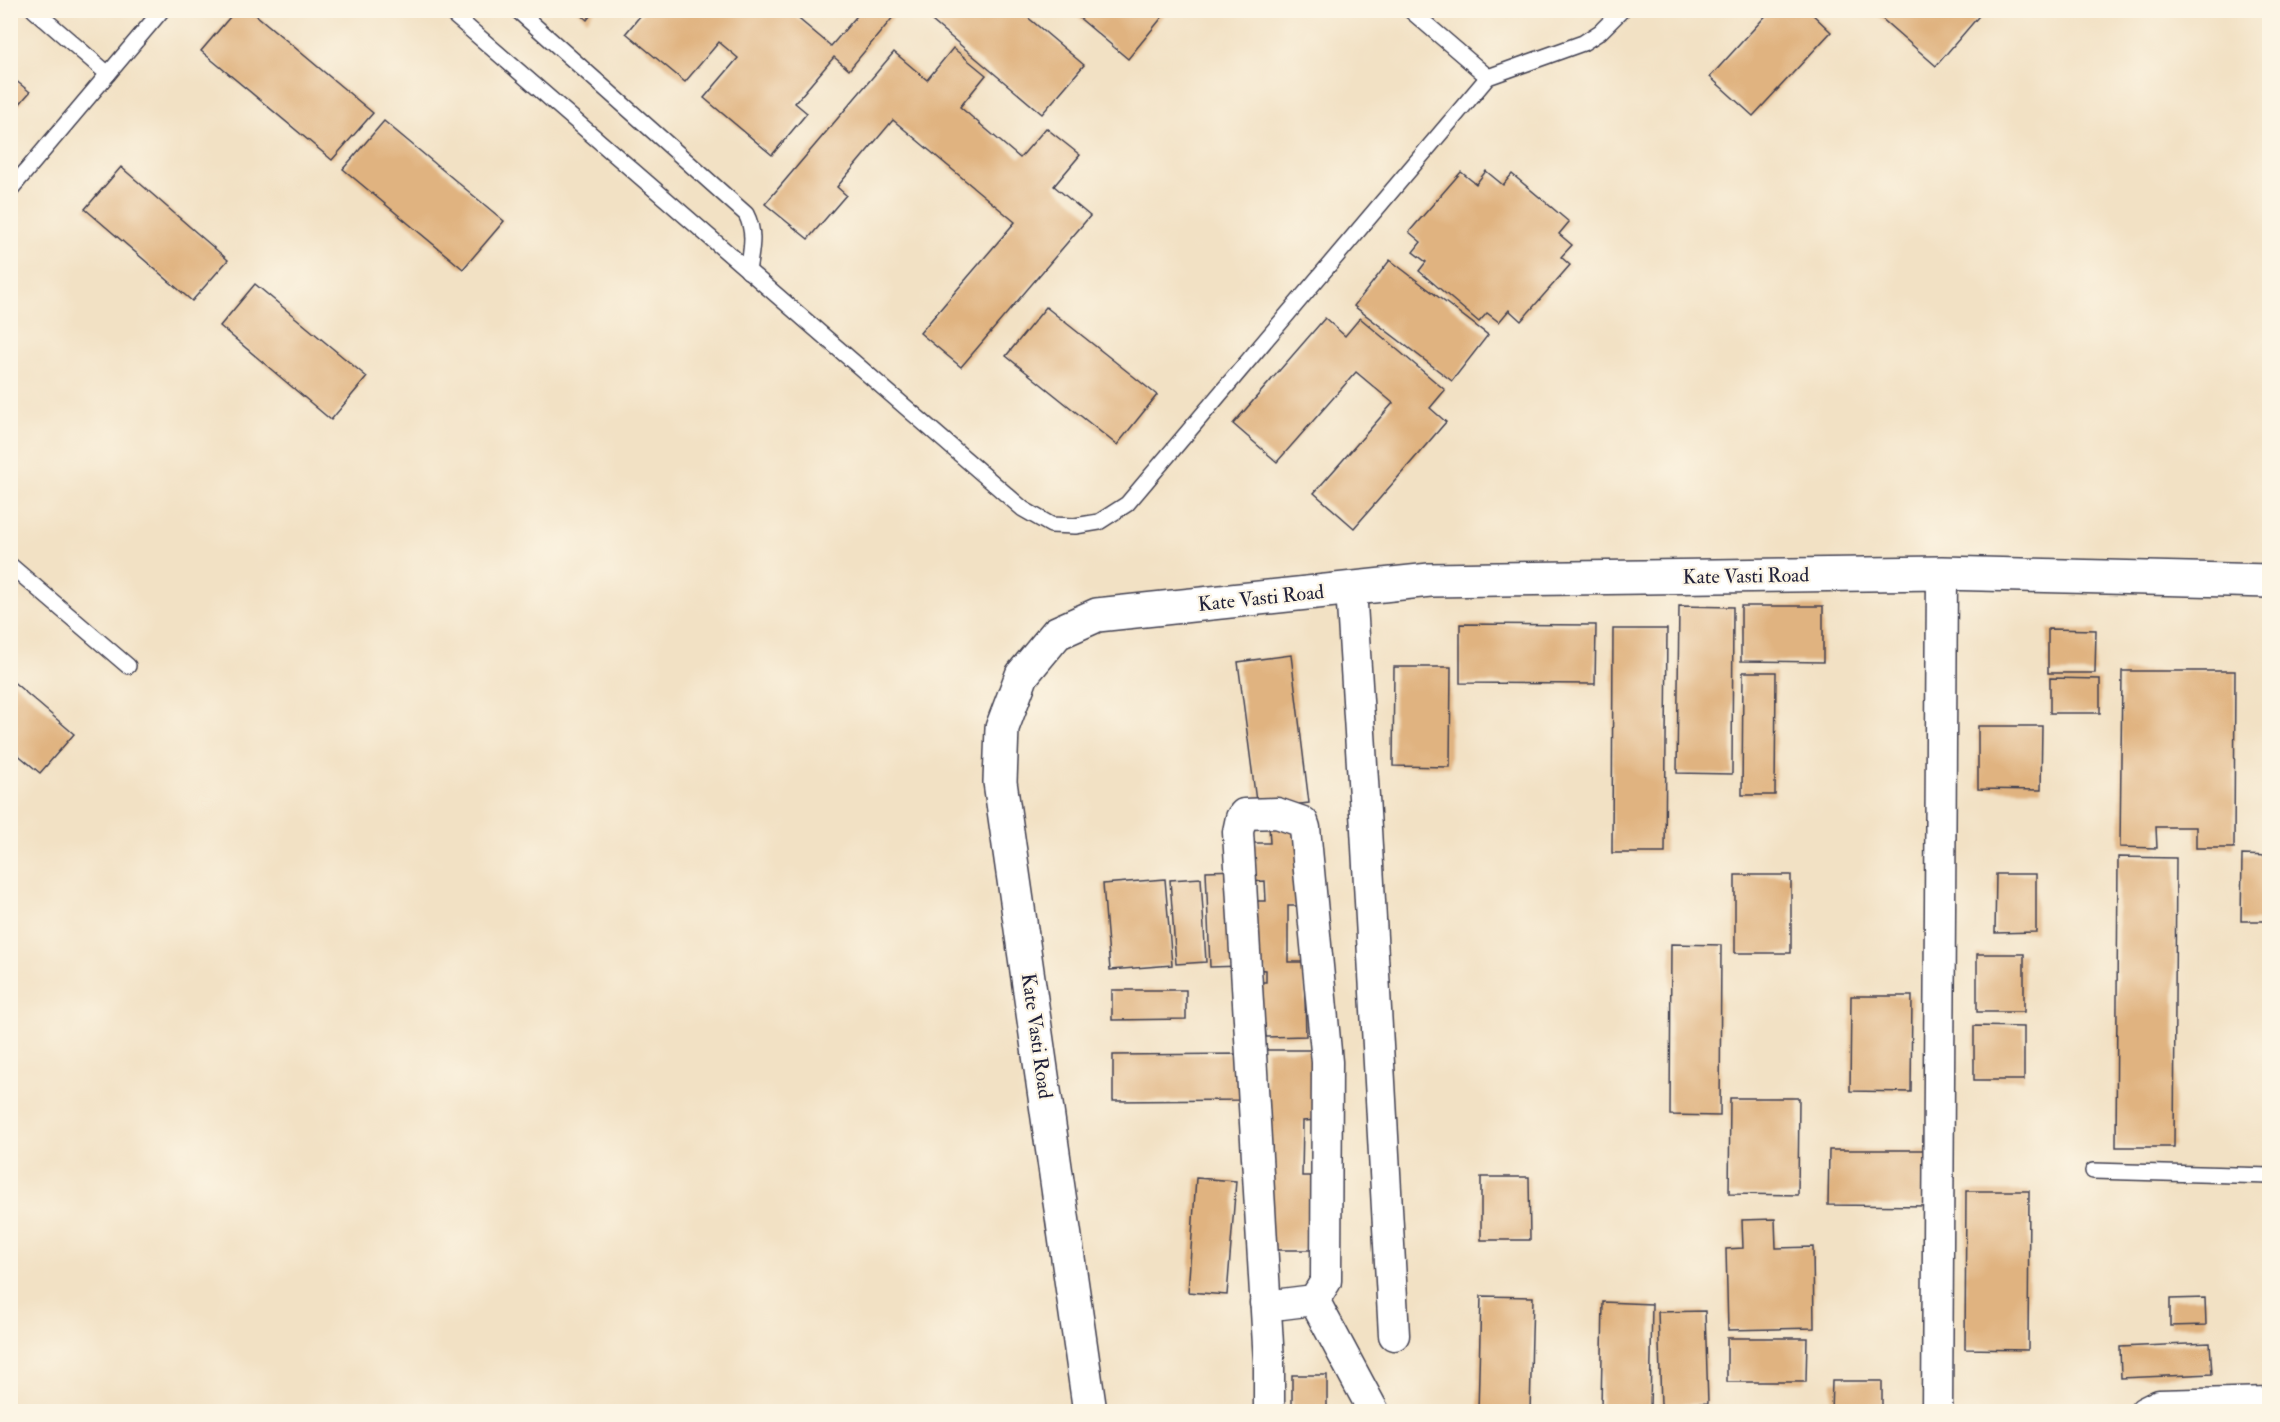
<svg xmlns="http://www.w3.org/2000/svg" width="2280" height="1422" viewBox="0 0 2280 1422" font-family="'IM FELL Double Pica',serif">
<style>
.building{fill:#e0b380}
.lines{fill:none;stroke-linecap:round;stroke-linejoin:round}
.service-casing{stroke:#413f50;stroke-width:18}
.minor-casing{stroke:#413f50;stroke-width:33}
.tertiary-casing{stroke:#413f50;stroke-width:36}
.service{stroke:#fff;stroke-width:15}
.minor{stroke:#fff;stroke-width:30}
.tertiary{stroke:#fff;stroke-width:33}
.labels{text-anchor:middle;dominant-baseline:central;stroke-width:4.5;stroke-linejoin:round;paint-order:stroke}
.street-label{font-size:20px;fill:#22223b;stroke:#fcf5e5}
</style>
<rect width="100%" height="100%" fill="#fcf5e5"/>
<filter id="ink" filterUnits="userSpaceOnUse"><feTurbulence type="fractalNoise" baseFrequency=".0167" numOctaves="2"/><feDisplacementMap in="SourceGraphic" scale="12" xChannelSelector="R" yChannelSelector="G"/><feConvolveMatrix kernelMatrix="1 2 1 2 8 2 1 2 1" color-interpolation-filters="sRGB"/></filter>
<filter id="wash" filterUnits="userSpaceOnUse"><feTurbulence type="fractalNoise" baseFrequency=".008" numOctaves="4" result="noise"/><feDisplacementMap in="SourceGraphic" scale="24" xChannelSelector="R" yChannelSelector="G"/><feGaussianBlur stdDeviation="1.35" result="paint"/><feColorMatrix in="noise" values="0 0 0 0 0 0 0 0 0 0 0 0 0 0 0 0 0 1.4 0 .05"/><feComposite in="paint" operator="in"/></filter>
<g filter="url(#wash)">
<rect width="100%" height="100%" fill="#f2e1c4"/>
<g id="blocks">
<!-- building -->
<g class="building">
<polygon points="236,10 250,10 373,113 332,160 201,51"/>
<polygon points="576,10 595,10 587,20"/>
<polygon points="645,10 788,10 831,46 862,10 899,10 849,70 834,57 795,103 807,113 772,155 704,98 738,58 719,42 685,82 626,33"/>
<polygon points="919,10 1019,10 1084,65 1042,114"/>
<polygon points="1070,10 1168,10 1128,59"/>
<polygon points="1771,10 1808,10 1831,32 1753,116 1710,77"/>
<polygon points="1872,10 1984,10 1936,66"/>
<polygon points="953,48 986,75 960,107 1020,158 1046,128 1080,155 1054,186 1090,216 961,367 920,333 1015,222 893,120 837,187 846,195 808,239 765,204 894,52 927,80"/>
<polygon points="10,76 30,92 10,115"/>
<polygon points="384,121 504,221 463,269 343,169"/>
<polygon points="121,167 228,260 192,301 85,209"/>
<polygon points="1486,171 1503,185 1512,174 1569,222 1559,234 1572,245 1561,257 1570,265 1521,321 1509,310 1499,322 1487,313 1479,322 1419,271 1426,262 1413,252 1421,242 1409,232 1461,172 1476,184"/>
<polygon points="1390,260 1488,335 1452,381 1354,306"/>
<polygon points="255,284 367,377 331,420 220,326"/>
<polygon points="1046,307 1157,395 1117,445 1006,356"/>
<polygon points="1325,318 1345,336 1360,318 1445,390 1430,408 1446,422 1354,528 1314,493 1393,403 1356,372 1277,462 1233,424"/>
<polygon points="1679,606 1733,607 1732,774 1677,773"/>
<polygon points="1741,606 1823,606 1823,662 1741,661"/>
<polygon points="1460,624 1596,625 1595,684 1460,683"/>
<polygon points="1613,629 1667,629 1665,853 1612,853"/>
<polygon points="2048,629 2096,630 2095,673 2048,673"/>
<polygon points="1291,655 1309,803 1257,809 1238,662"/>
<polygon points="1394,667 1451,667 1450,767 1393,766"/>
<polygon points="2122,671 2235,671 2234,848 2196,848 2196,827 2156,827 2157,848 2120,847"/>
<polygon points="1743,672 1776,672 1775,795 1742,795"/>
<polygon points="2050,678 2100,679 2100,713 2050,713"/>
<polygon points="10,679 74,734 40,773 10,748"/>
<polygon points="1978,726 2042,726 2041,790 1978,789"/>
<polygon points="1303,824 1304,906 1288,906 1288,962 1304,962 1306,1036 1266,1037 1265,1024 1251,1023 1251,982 1266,982 1266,970 1251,969 1250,901 1266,901 1265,881 1249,882 1249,843 1270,843 1269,825"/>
<polygon points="2242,855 2270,856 2270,921 2241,921"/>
<polygon points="2118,857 2176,858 2174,1147 2116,1147"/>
<polygon points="1239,870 1242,966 1210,967 1206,871"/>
<polygon points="1996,874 2036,874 2036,932 1995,933"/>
<rect x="1735" y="875" width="56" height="78"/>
<polygon points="1201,878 1206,962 1176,964 1170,880"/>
<polygon points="1165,879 1172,965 1110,970 1103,884"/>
<polygon points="1671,944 1721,945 1720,1116 1670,1115"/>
<rect x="1977" y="954" width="47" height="58"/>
<polygon points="1112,990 1186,990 1186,1019 1112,1020"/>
<polygon points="1851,996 1912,996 1911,1092 1850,1091"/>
<polygon points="1974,1026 2024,1027 2024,1080 1974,1080"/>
<polygon points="1266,1050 1317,1050 1317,1120 1303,1121 1302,1176 1317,1176 1317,1250 1266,1250"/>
<polygon points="1246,1054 1247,1100 1113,1101 1113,1055"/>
<polygon points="1730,1098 1799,1098 1798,1195 1729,1194"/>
<polygon points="1829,1150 1932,1150 1931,1206 1828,1205"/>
<polygon points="1481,1177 1529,1177 1530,1240 1481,1240"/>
<polygon points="1196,1178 1236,1181 1227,1295 1188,1292"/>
<polygon points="1966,1191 2029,1191 2028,1350 1965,1349"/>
<polygon points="1775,1219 1776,1248 1813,1247 1814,1328 1728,1330 1726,1249 1743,1248 1742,1220"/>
<polygon points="1481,1296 1533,1297 1530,1412 1478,1412"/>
<polygon points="2205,1298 2206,1325 2170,1326 2170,1299"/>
<polygon points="1603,1302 1652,1304 1650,1410 1601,1408"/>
<polygon points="1705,1311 1708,1403 1661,1405 1658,1312"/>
<polygon points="1727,1338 1807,1338 1806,1382 1727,1382"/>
<polygon points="2210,1343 2212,1374 2121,1378 2120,1347"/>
<rect x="1292" y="1375" width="35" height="37"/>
<polygon points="1832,1381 1882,1381 1882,1412 1831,1412"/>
</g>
</g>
</g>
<g filter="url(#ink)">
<use href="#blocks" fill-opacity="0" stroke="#413f50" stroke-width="1.5"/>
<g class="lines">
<!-- service casing -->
<g class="service-casing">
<g id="service">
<polyline points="448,10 1023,509 1051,525 1075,526 1099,522 1127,504 1488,77 1583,43 1600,32 1622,10"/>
<path d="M517 10 746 214C756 233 751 251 748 271"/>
<polyline points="1410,10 1488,77"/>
<polyline points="108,74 162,10"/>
<polyline points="10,190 108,74 34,10"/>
<polyline points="10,565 128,666"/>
<polyline points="2093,1171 2270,1176"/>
</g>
</g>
<!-- minor casing -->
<g class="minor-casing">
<g id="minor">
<polyline points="1351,588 1366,829 1394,1335"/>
<polyline points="1314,1300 1374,1412"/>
<polyline points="1265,1303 1282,1304 1314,1300 1326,1281 1327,1062 1305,828 1303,822 1277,813 1244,814 1241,818 1238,832 1269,1362 1269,1412"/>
<polyline points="1937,1412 1942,573"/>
<polyline points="2145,1412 2159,1405 2270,1402"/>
</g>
</g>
<!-- tertiary casing -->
<g class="tertiary-casing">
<polyline id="tertiary" points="1090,1412 1000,782 1002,728 1022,675 1057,633 1097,615 1430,580 1942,573 2270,581"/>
</g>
<!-- service -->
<use href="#service" class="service"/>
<!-- minor -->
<use href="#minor" class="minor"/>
<!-- tertiary -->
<use href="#tertiary" class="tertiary"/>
</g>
</g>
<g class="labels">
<!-- street labels -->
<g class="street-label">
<text transform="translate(1746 576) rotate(-1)">Kate Vasti Road</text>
<text transform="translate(1261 598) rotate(-6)">Kate Vasti Road</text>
<text transform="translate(1037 1036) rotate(82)">Kate Vasti Road</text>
</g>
</g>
<!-- margin -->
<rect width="2280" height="1422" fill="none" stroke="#fcf5e5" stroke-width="36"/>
</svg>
